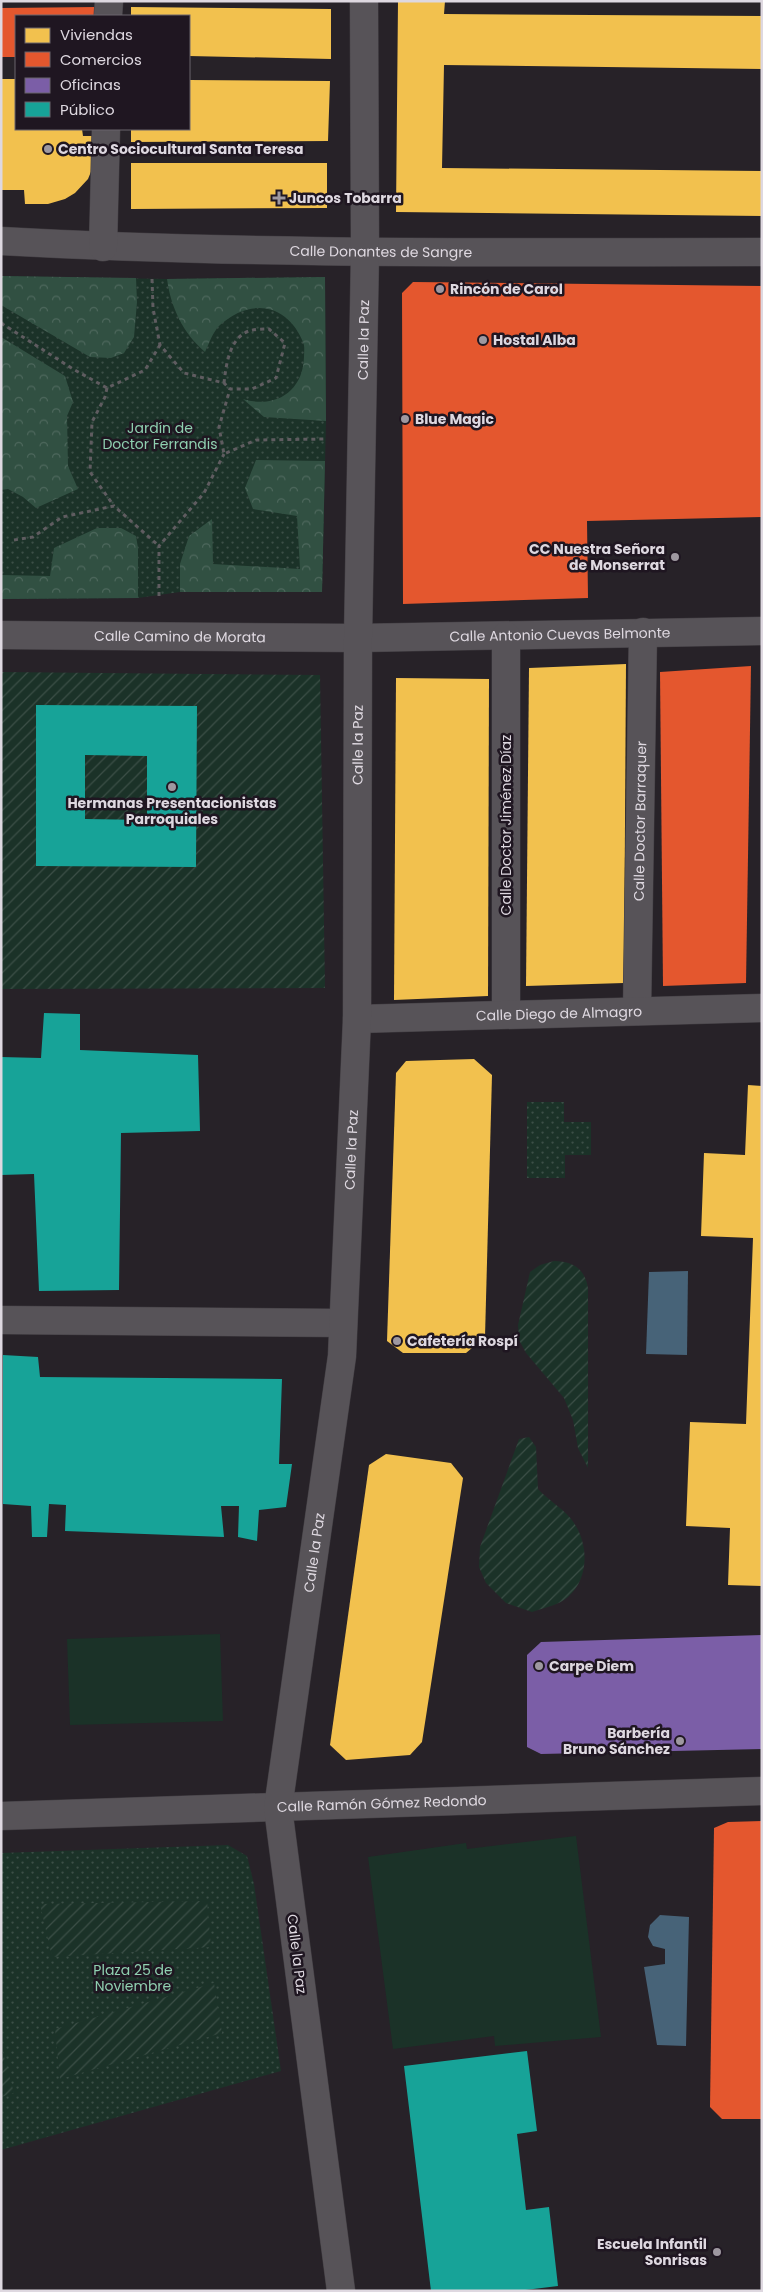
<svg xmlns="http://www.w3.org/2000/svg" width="763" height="2292" viewBox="0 0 763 2292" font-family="Poppins,sans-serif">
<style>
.grass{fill:url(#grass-dots)}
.forest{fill:url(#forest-crowns)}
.garden{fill:url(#garden-furrows)}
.pitch{fill:#1b3228}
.water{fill:#476378}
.homes{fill:#f2c14e}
.shops{fill:#e4572e}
.offices{fill:#7b5ea7}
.public{fill:#17a398;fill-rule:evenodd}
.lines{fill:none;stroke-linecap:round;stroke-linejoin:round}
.minor-casing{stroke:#413d42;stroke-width:29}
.path{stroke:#5f5c60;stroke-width:3;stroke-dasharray:4 4;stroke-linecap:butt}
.minor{stroke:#575358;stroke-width:28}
.poi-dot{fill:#9e98a0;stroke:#1f1621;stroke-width:2}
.labels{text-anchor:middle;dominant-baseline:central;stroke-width:5;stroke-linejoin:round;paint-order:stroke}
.poi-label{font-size:14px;font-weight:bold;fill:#ded8e0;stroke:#1f1621;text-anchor:start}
.street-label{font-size:14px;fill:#ded8e0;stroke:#1f1621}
.park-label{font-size:14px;fill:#8fd0b0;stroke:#1f1621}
</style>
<defs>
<pattern id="grass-dots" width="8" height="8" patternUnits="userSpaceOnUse" patternTransform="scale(1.25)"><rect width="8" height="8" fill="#1b3228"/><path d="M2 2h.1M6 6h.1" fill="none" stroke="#3c4f47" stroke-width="1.8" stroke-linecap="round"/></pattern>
<pattern id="forest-crowns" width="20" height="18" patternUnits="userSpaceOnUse" patternTransform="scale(1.25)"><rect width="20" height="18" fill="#315042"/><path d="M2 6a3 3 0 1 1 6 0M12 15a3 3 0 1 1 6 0" fill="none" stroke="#4e685d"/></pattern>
<pattern id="garden-furrows" width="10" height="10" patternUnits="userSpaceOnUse" patternTransform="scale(1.25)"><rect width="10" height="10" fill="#1b3228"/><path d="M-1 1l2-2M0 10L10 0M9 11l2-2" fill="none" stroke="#3c4f47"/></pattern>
</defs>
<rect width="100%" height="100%" fill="#272228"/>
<!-- grass -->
<g class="grass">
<polygon points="1,276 167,279 325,277 326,421 322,592 180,592 138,598 1,599"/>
<polygon points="527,1102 564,1102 564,1122 591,1122 591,1155 565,1155 565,1178 527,1178"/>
<polygon points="228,1845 247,1856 254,1884 281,2071 1,2150 1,1853"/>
</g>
<!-- forest -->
<g class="forest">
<polygon points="1,276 136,278 137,302 134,337 124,353 111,358 90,357 1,305"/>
<path d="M325 277 326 421 264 417 243 399C275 409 303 392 304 357 304 352 305 346 303 342 287 303 250 298 220 325 213 331 209 344 205 352 183 333 171 308 167 279Z"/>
<polygon points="1,337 65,376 73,402 67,416 68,466 78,489 36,508 23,497 8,489 1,490"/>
<polygon points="256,460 325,461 322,592 180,592 180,564 189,536 212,519 213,564 300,569 297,516 253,509 245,488"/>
<polygon points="97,528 121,528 136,536 138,548 138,598 1,599 1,575 50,576 54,548"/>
</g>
<!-- garden -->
<g class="garden">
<polygon points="1,672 320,675 325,988 1,989"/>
<path d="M554 1261C573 1261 585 1269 588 1288V1468L578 1448 573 1420 564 1398 526 1353 519 1340 518 1325 530 1272 540 1265Z"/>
<path d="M529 1437 536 1447 538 1489C548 1500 567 1511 574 1523 589 1545 589 1579 568 1597 559 1605 544 1608 532 1612L506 1603 486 1583 479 1567 480 1547 519 1439Z"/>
<polygon points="207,1901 211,1947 52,1957 40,1904"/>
<polygon points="214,1983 222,2033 60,2079 55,2029"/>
<polygon points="1,2046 14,2093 1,2097"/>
</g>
<!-- pitch -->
<g class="pitch">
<polygon points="220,1634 223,1721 70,1725 67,1639"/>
<polygon points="576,1836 601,2037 495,2046 494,2036 393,2049 368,1857 466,1843 467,1849"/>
</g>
<!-- water -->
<g class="water">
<polygon points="688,1271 687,1355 646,1354 649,1272"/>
<polygon points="660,1915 689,1917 686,2046 657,2045 644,1967 665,1964 665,1949 653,1946 648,1937 650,1925"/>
</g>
<!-- homes -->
<g class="homes">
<polygon points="398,1 445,1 444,14 762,16 762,69 444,65 442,168 762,171 762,216 396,212"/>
<polygon points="131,7 331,9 331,59 189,56 189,16 131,16"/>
<polygon points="1,79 16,79 16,129 82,129 83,136 95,136 95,162 88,179 75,193 65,199 48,204 25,204 24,190 1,190"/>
<polygon points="189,80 330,81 328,141 131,142 131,129 189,129"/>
<polygon points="131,163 327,163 327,208 131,209"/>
<polygon points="626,664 624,983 526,986 529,668"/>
<polygon points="396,678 489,679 488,996 394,1000"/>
<polygon points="474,1059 492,1075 485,1337 466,1353 403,1353 387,1341 396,1073 406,1061"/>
<polygon points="748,1085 762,1086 762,1586 728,1585 730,1528 686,1526 690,1422 746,1424 753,1238 701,1236 704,1153 745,1155"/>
<polygon points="386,1454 451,1463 463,1478 422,1742 410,1755 346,1760 330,1745 369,1465"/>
</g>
<!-- shops -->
<g class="shops">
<polygon points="96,7 96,16 16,16 16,57 1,57 1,8"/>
<polygon points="413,282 762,286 762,517 587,521 588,598 403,604 402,293"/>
<polygon points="751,666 746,983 663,986 660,672"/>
<polygon points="762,1821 762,2119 722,2119 710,2107 714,1828 728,1822"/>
</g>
<!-- offices -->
<polygon class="offices" points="762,1635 762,1749 541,1754 527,1747 527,1655 541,1642"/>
<!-- public -->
<g class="public">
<path d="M36 705 197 706 196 867 36 866ZM85 755 147 756V820L85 819Z"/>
<polygon points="44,1013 80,1014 80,1050 198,1055 200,1131 121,1133 119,1290 39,1291 34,1174 1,1175 1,1057 41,1058"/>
<polygon points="3,1355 38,1357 40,1377 282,1379 279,1464 292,1464 286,1507 259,1510 257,1541 238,1537 239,1506 221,1506 224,1537 65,1531 66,1505 49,1504 47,1537 32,1537 31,1506 3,1504"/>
<polygon points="527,2051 537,2131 517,2134 526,2210 549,2207 558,2286 517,2291 431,2291 404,2066"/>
</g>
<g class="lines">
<!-- minor casing -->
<g class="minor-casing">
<g id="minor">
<polyline points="108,16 109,1"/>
<path id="s1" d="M1 241C255 255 507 252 762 252"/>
<polyline points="103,247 106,129"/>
<path id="s2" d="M1 635 358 638 762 631"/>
<path id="s3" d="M637 1011 643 632"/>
<polyline points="506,1014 506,636"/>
<path id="s4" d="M357 1019 762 1008"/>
<polyline points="1,1320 343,1323"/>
<path id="s5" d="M1 1816 762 1791"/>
<path id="s6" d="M341 2291 278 1808 342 1356 357 1019 358 638 365 253 364 1"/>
</g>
</g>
<!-- path -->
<g class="path">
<polyline points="152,279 153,308 160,345 184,373 224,383 230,389"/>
<polyline points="1,323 73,369 107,388 145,370 160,345"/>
<path d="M224 383C226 366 229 338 249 331 255 329 263 329 269 329L285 343 276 378 252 389H230L219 427 224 454 256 440 325 439"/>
<polyline points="107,388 105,397 92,422 90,472 114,506"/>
<polyline points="14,540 33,537 62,517 114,506 159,546"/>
<polyline points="159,596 159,546 204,493 224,454"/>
</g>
<!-- minor -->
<use href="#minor" class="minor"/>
</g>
<!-- markers -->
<g class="poi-dot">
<circle cx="48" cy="149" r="5"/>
<path d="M276.5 190.5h5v5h5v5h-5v5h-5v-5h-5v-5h5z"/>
<circle cx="440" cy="289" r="5"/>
<circle cx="483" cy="340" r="5"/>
<circle cx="405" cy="419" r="5"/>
<circle cx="675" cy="557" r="5"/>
<circle cx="172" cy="787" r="5"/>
<circle cx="397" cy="1341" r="5"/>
<circle cx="539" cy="1666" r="5"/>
<circle cx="680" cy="1741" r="5"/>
<circle cx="717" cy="2252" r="5"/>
</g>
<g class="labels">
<!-- poi labels -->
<g class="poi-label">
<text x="58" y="149">Centro Sociocultural Santa Teresa</text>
<text x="289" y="198">Juncos Tobarra</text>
<text x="450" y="289">Rincón de Carol</text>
<text x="493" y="340">Hostal Alba</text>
<text x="415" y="419">Blue Magic</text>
<text x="665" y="549" text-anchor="end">CC Nuestra Señora<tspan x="665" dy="16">de Monserrat</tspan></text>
<text x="172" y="803" text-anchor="middle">Hermanas Presentacionistas<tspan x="172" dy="16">Parroquiales</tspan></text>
<text x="407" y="1341">Cafetería Rospí</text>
<text x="549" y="1666">Carpe Diem</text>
<text x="670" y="1733" text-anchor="end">Barbería<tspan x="670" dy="16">Bruno Sánchez</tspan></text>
<text x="707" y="2244" text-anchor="end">Escuela Infantil<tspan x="707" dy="16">Sonrisas</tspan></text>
</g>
<!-- street labels -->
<g class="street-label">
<text stroke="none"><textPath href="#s1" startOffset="380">Calle Donantes de Sangre</textPath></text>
<text stroke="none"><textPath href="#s6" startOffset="1960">Calle la Paz</textPath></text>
<text stroke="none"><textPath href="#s2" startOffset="559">Calle Antonio Cuevas Belmonte</textPath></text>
<text stroke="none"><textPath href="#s2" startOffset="179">Calle Camino de Morata</textPath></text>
<text stroke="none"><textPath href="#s6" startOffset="1555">Calle la Paz</textPath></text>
<text stroke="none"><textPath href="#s3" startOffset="190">Calle Doctor Barraquer</textPath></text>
<text transform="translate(506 825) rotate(-90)">Calle Doctor Jiménez Díaz</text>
<text stroke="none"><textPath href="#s4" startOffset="202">Calle Diego de Almagro</textPath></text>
<text stroke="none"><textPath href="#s6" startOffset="1150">Calle la Paz</textPath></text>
<text stroke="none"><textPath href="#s6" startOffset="745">Calle la Paz</textPath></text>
<text stroke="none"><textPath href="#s5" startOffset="381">Calle Ramón Gómez Redondo</textPath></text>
<text transform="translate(297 1954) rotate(83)">Calle la Paz</text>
</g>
<!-- park labels -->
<g class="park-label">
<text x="160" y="428">Jardín de<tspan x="160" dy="16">Doctor Ferrandis</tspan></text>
<text x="133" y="1970">Plaza 25 de<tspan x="133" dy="16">Noviembre</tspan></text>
</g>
</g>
<!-- border -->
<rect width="763" height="2292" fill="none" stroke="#ded8e0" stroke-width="5"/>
<!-- legend -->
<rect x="15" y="15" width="175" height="115" fill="#1f1621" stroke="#6b646d"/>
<rect x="25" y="28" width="25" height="15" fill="#f2c14e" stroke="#6b646d"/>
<text x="60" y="40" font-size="15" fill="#ded8e0">Viviendas</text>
<rect x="25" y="52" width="25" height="15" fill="#e4572e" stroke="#6b646d"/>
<text x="60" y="65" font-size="15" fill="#ded8e0">Comercios</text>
<rect x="25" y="78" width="25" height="15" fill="#7b5ea7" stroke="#6b646d"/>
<text x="60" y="90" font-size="15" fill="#ded8e0">Oficinas</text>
<rect x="25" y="102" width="25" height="15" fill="#17a398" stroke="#6b646d"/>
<text x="60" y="115" font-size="15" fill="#ded8e0">Público</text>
</svg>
